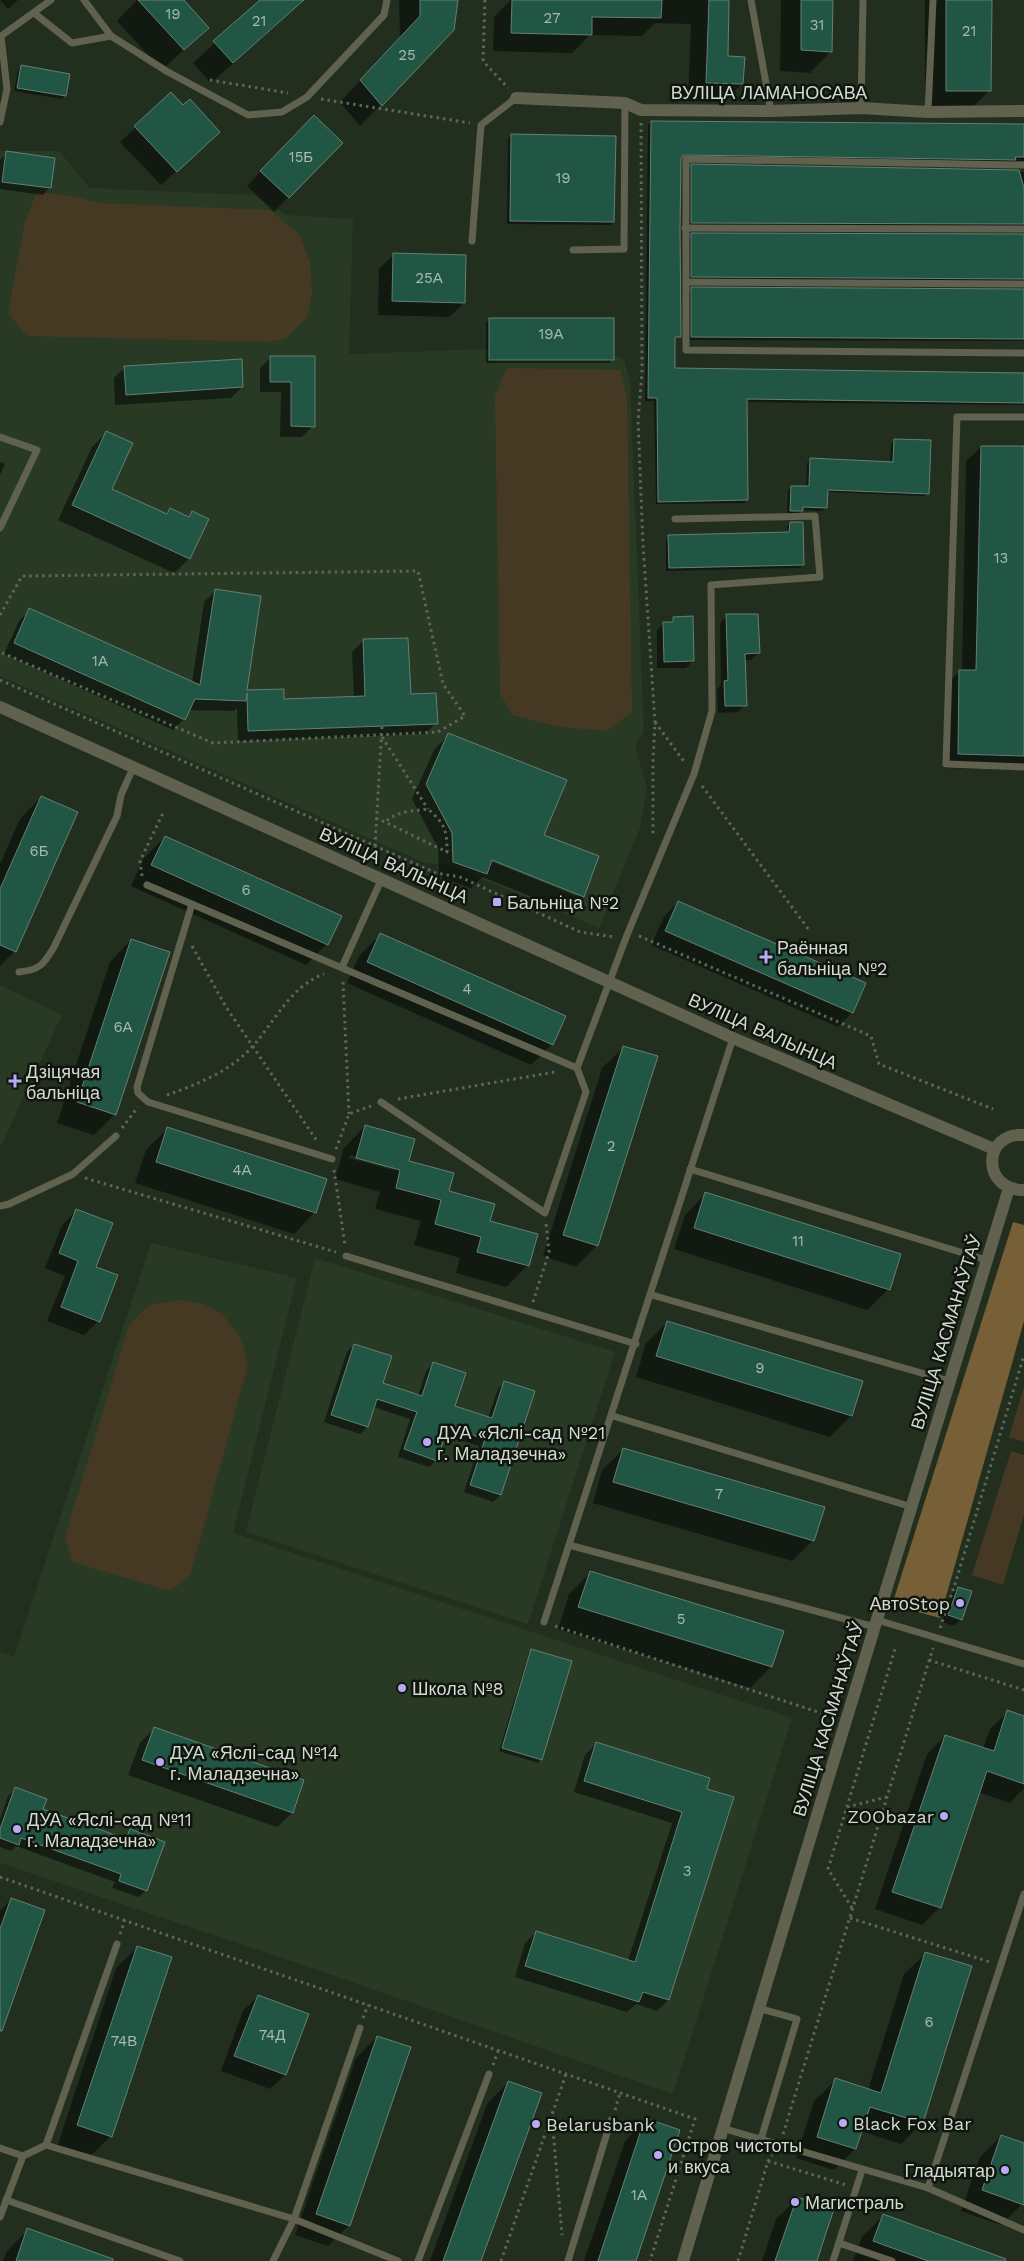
<svg xmlns="http://www.w3.org/2000/svg" width="1024" height="2261" viewBox="0 0 1024 2261" font-family="'Work Sans',sans-serif">
<style>
.built{fill:#283924}
.green{fill:#463924}
.forest{fill:#775f38}
.shadow{fill:#0007;fill-rule:evenodd}
.building{fill:#215645;stroke:#667f75}
.lines{fill:none;stroke-linecap:round;stroke-linejoin:round}
.path{stroke:#5c6759;stroke-width:3;stroke-dasharray:2.5 4;stroke-linecap:butt}
.service{stroke:#60614f;stroke-width:7}
.minor{stroke:#60614f;stroke-width:12}
.tertiary{stroke:#60614f;stroke-width:12}
.poi-dot{fill:#baaaf6;stroke:#10150e;stroke-width:2}
.labels{text-anchor:middle;dominant-baseline:central;stroke-width:5;stroke-linejoin:round;paint-order:stroke}
.number-label{font-size:15px;fill:#a6baae}
.street-label{font-size:18px;fill:#d3dbd1;stroke:#10150e}
.poi-label{font-size:18px;fill:#d3dbd1;stroke:#10150e;text-anchor:start}
</style>
<rect width="100%" height="100%" fill="#222f1f"/>
<!-- built -->
<g class="built">
<polygon points="0,151 59,151 90,188 254,195 287,215 353,219 349,354 489,349 489,360 613,360 614,355 624,359 630,381 644,732 635,745 647,788 640,828 599,928 452,866 425,863 0,676"/>
<polygon points="0,985 62,1015 0,1148"/>
<polygon points="151,1243 297,1278 233,1533 792,1718 673,2094 306,1966 0,1863 0,1652 14,1657"/>
<polygon points="315,1258 615,1352 528,1624 246,1532"/>
</g>
<!-- green -->
<g class="green">
<polygon points="37,192 72,196 98,203 270,210 299,234 310,263 312,292 307,318 286,338 269,342 27,336 8,313 25,221"/>
<polygon points="506,368 620,370 627,398 632,712 607,731 560,727 512,715 500,693 495,397"/>
<polygon points="177,1300 204,1304 222,1314 241,1338 248,1365 190,1576 170,1591 72,1562 65,1536 129,1325 149,1305"/>
<polygon points="1024,1387 1024,1442 1009,1437"/>
<polygon points="1011,1451 1024,1455 1024,1514 1003,1585 972,1575"/>
</g>
<!-- forest -->
<polygon class="forest" points="1013,1222 1024,1225 1024,1321 940,1618 892,1605"/>
<!-- shadow -->
<g class="shadow">
<polygon points="0,0 18,0 8,9"/>
<polygon points="137,0 182,0 207,28 162,70 117,21"/>
<polygon points="262,0 305,0 211,83 193,63"/>
<polygon points="399,0 456,0 453,30 360,126 340,102 400,38"/>
<polygon points="511,0 728,0 727,57 742,84 724,102 688,101 691,24 655,23 642,36 590,35 572,53 493,51 494,17"/>
<polygon points="781,0 831,0 831,51 810,73 780,71"/>
<polygon points="925,0 990,0 990,90 969,111 925,111"/>
<polygon points="21,66 65,95 62,99 14,91 18,70"/>
<polygon points="171,94 183,107 204,146 161,185 120,142"/>
<polygon points="651,122 1024,126 1024,166 1021,162 682,156 679,159 679,336 674,339 674,369 1024,375 1024,405 745,402 747,500 744,503 656,504 654,401 645,401 648,125"/>
<polygon points="299,131 341,143 274,212 247,186"/>
<polygon points="512,135 613,222 610,225 507,224 508,138"/>
<polygon points="7,153 50,187 43,195 0,189 0,160"/>
<polygon points="692,166 1024,172 1024,230 689,225 689,169"/>
<polygon points="692,235 1024,236 1024,285 689,279 689,238"/>
<polygon points="394,254 464,303 449,317 378,315 379,269"/>
<polygon points="692,289 1024,291 1024,341 689,340 689,292"/>
<polygon points="489,319 612,360 609,363 486,363 486,323"/>
<polygon points="271,357 314,357 313,426 302,437 280,437 281,392 260,392 260,368"/>
<polygon points="125,367 242,387 231,398 115,405 114,378"/>
<polygon points="106,433 111,490 165,514 170,509 187,517 192,512 189,559 174,573 58,520 92,447"/>
<polygon points="894,440 928,493 924,496 826,492 826,508 822,511 802,510 798,514 787,514 788,490 792,487 806,488 807,463 811,459 890,463 891,444"/>
<polygon points="981,447 1024,448 1024,770 944,768 945,685 960,671 962,671 966,461"/>
<polygon points="0,462 5,464 0,475"/>
<polygon points="790,523 803,564 800,568 666,571 666,539 669,536 787,533 787,526"/>
<polygon points="215,591 246,692 283,700 354,698 352,652 363,641 409,695 436,723 425,734 238,741 237,708 234,711 189,710 184,719 173,730 4,654 19,621 30,610 192,683 204,602"/>
<polygon points="727,616 758,653 751,660 744,660 745,705 738,712 718,713 717,689 721,685 720,623"/>
<polygon points="674,618 693,661 686,668 657,668 657,630 664,623 669,623"/>
<path d="M448 735 543 836 598 857 583 897 568 911 482 877 471 888 439 876 438 848 412 799 434 750ZM486 857 577 893V896L485 859Z"/>
<polygon points="41,797 15,951 0,966 0,864 20,819"/>
<polygon points="165,837 327,944 306,965 131,886 144,858"/>
<polygon points="678,902 852,1012 838,1027 651,945 664,917"/>
<polygon points="380,935 552,1044 531,1065 347,983 359,956"/>
<polygon points="131,940 115,1114 94,1135 57,1123 110,962"/>
<polygon points="624,1047 597,1245 576,1267 543,1256 602,1068"/>
<path d="M365 1126 489 1222 528 1265 506 1287 456 1273 460 1258 414 1245 421 1221 375 1209 380 1192 335 1179 344 1148ZM350 1155 393 1167V1170L349 1158Z"/>
<polygon points="167,1129 315,1212 294,1234 135,1183 146,1150"/>
<polygon points="706,1193 889,1289 867,1310 674,1249 685,1215"/>
<polygon points="77,1210 94,1267 98,1321 84,1335 47,1321 65,1276 45,1268 62,1225"/>
<polygon points="668,1322 851,1416 830,1437 636,1377 646,1343"/>
<polygon points="354,1345 381,1384 418,1396 426,1371 433,1364 454,1406 488,1418 498,1389 505,1382 500,1495 493,1502 464,1492 479,1446 445,1435 436,1460 429,1467 398,1457 410,1419 374,1407 367,1427 360,1434 324,1422 347,1352"/>
<polygon points="624,1449 813,1540 792,1561 593,1503 602,1470"/>
<polygon points="590,1573 771,1667 750,1688 558,1629 569,1594"/>
<polygon points="958,1588 961,1619 954,1626 942,1622 951,1595"/>
<polygon points="532,1650 541,1759 538,1763 499,1751 529,1653"/>
<polygon points="1008,1712 1024,1717 1024,1788 1010,1803 978,1792 940,1907 922,1925 875,1909 927,1754 945,1736 983,1749 990,1729"/>
<polygon points="154,1729 303,1781 292,1813 277,1827 128,1775 140,1743"/>
<polygon points="596,1744 709,1779 668,2000 657,2011 636,2004 627,2012 515,1977 525,1943 536,1932 628,1961 672,1823 574,1792 585,1755"/>
<polygon points="15,1789 41,1810 123,1839 130,1831 146,1890 139,1897 112,1888 115,1882 16,1846 11,1851 0,1847 0,1819 8,1796"/>
<polygon points="11,1899 44,1911 0,2033 0,1911"/>
<polygon points="138,1947 111,2136 89,2157 57,2147 116,1968"/>
<polygon points="926,1953 922,2123 901,2144 861,2131 855,2149 834,2170 796,2158 814,2101 836,2080 868,2090 904,1974"/>
<polygon points="258,1996 307,2014 285,2075 270,2089 221,2071 243,2011"/>
<polygon points="377,2037 349,2225 328,2246 295,2235 356,2058"/>
<polygon points="508,2082 480,2261 430,2261 487,2104"/>
<polygon points="646,2120 634,2261 584,2261 625,2141"/>
<polygon points="1001,2136 1024,2144 1024,2198 1022,2204 1001,2225 961,2211 980,2157"/>
<polygon points="798,2198 815,2261 762,2261 776,2219"/>
<polygon points="883,2216 1007,2261 853,2261 862,2237"/>
<polygon points="28,2230 114,2261 3,2261 7,2251"/>
</g>
<!-- building -->
<g class="building">
<polygon points="138,0 184,0 209,28 184,50"/>
<polygon points="260,0 304,0 233,63 213,41"/>
<polygon points="420,0 458,0 454,30 382,106 360,80 420,16"/>
<polygon points="512,0 662,0 661,18 592,17 592,35 511,33"/>
<polygon points="709,0 729,0 728,56 745,57 743,84 706,83"/>
<polygon points="801,0 833,0 832,52 801,50"/>
<polygon points="946,0 992,0 991,91 946,91"/>
<polygon points="21,65 70,74 66,96 17,88"/>
<polygon points="171,92 183,105 190,99 220,132 177,172 134,126"/>
<polygon points="314,115 343,143 289,198 260,171"/>
<polygon points="651,121 1024,124 1024,157 1015,157 1016,160 683,155 681,159 680,228 681,337 675,337 675,368 1024,373 1024,403 747,399 748,500 658,502 657,398 648,398"/>
<polygon points="511,134 616,136 614,222 510,221"/>
<polygon points="6,151 55,158 51,188 2,182"/>
<polygon points="691,164 1019,170 1024,188 1024,224 691,223"/>
<polygon points="691,233 1024,234 1024,279 691,277"/>
<polygon points="393,253 466,255 465,303 392,301"/>
<polygon points="691,287 1024,289 1024,339 691,337"/>
<rect x="489" y="318" width="125" height="42"/>
<polygon points="270,356 315,356 315,427 291,426 291,382 270,382"/>
<polygon points="242,359 243,387 126,395 124,366"/>
<polygon points="106,431 133,443 112,489 167,514 170,508 189,517 192,511 209,519 190,559 72,505"/>
<polygon points="894,439 931,440 929,494 828,490 827,508 803,507 803,511 790,511 791,486 809,486 810,458 893,462"/>
<polygon points="981,446 1024,446 1024,756 958,754 959,670 976,670"/>
<polygon points="790,522 803,522 804,565 669,568 668,535 789,532"/>
<polygon points="215,589 261,596 247,690 284,689 284,699 365,696 363,639 408,638 411,694 436,693 438,724 248,731 247,693 246,701 195,699 185,720 14,643 29,608 200,685"/>
<polygon points="726,614 758,614 760,653 745,654 747,706 725,706 724,681 728,680"/>
<polygon points="693,616 694,661 664,662 663,622 673,622 673,617"/>
<polygon points="448,733 567,780 544,835 599,856 584,897 492,860 487,874 453,862 452,833 426,784"/>
<polygon points="41,796 78,812 16,952 0,945 0,889"/>
<polygon points="165,836 342,916 328,945 151,865"/>
<polygon points="678,901 866,983 853,1013 665,931"/>
<polygon points="380,933 566,1016 553,1045 367,962"/>
<polygon points="131,939 170,952 116,1115 77,1102"/>
<polygon points="623,1046 658,1056 598,1246 563,1235"/>
<polygon points="365,1125 415,1139 409,1161 454,1173 449,1191 495,1204 490,1221 538,1234 529,1266 477,1252 481,1237 435,1224 441,1200 396,1188 400,1170 356,1158"/>
<polygon points="167,1127 327,1179 316,1213 156,1162"/>
<polygon points="705,1192 901,1254 890,1290 694,1228"/>
<polygon points="76,1209 113,1223 96,1267 118,1275 100,1322 61,1307 78,1261 59,1253"/>
<polygon points="667,1321 863,1381 852,1416 656,1356"/>
<polygon points="354,1344 392,1356 383,1383 422,1396 433,1362 466,1373 455,1406 492,1418 504,1381 535,1391 501,1495 470,1485 485,1439 448,1427 437,1461 404,1449 417,1412 377,1399 368,1427 331,1415"/>
<polygon points="623,1448 825,1507 814,1541 613,1482"/>
<polygon points="590,1571 784,1631 772,1667 578,1607"/>
<polygon points="958,1587 972,1591 962,1620 948,1615"/>
<polygon points="531,1649 572,1661 542,1760 502,1748"/>
<polygon points="1007,1710 1024,1716 1024,1784 987,1771 941,1908 892,1892 945,1735 994,1751"/>
<polygon points="154,1727 304,1780 293,1813 142,1760"/>
<polygon points="596,1742 710,1778 707,1789 734,1797 669,2000 643,1992 639,2002 525,1966 536,1931 635,1962 682,1812 584,1781"/>
<polygon points="15,1787 47,1799 43,1809 126,1839 130,1829 165,1842 147,1891 119,1881 121,1874 21,1838 19,1845 0,1838 0,1829"/>
<polygon points="11,1898 45,1910 2,2031 0,2031 0,1929"/>
<polygon points="137,1946 172,1957 112,2137 77,2125"/>
<polygon points="925,1952 972,1966 923,2123 870,2107 856,2149 817,2137 835,2078 881,2093"/>
<polygon points="258,1995 309,2014 286,2075 234,2056"/>
<polygon points="377,2036 411,2047 350,2226 316,2214"/>
<polygon points="508,2081 542,2093 481,2261 443,2261"/>
<polygon points="645,2118 680,2130 636,2261 598,2261"/>
<polygon points="1001,2135 1024,2143 1024,2205 982,2190"/>
<polygon points="797,2197 834,2209 825,2236 817,2261 775,2261"/>
<polygon points="883,2214 1006,2259 1005,2261 928,2261 873,2241"/>
<polygon points="27,2228 113,2259 113,2261 16,2261"/>
</g>
<g class="lines">
<!-- path -->
<g class="path">
<polyline points="485,0 483,61 508,88"/>
<polyline points="210,80 288,93"/>
<polyline points="321,99 470,123"/>
<polyline points="641,123 642,372 638,421 643,544 655,722 653,761 653,836"/>
<polyline points="0,615 22,576 418,571 443,684 465,716 438,732 213,743 0,652"/>
<polyline points="0,680 436,873 460,877 580,932 614,937"/>
<polyline points="655,722 685,763"/>
<polyline points="382,737 428,809"/>
<polyline points="702,786 809,930"/>
<path d="M376 818 385 822 447 852C447 830 445 824 428 809 412 811 397 811 385 822"/>
<polyline points="375,846 382,726"/>
<polyline points="142,876 140,861 163,813"/>
<polyline points="639,936 871,1036 879,1064 993,1109"/>
<polyline points="192,946 226,1007 317,1141"/>
<polyline points="343,982 349,1114"/>
<path d="M167 1095C196 1085 231 1071 253 1046 275 1021 291 986 324 974"/>
<polyline points="398,1099 555,1072"/>
<polyline points="122,1128 138,1107"/>
<polyline points="336,1149 349,1114 371,1106"/>
<polyline points="334,1170 345,1245"/>
<polyline points="85,1178 336,1252"/>
<polyline points="533,1302 549,1252 546,1223"/>
<polyline points="555,1626 821,1713"/>
<polyline points="940,1628 955,1584 1024,1355"/>
<polyline points="929,1660 1024,1690"/>
<polyline points="847,1807 887,1797"/>
<polyline points="0,1877 695,2119 650,2261"/>
<polyline points="852,1908 828,1869 895,1649"/>
<polyline points="850,1918 990,1962"/>
<polyline points="120,1934 125,1920"/>
<polyline points="363,2018 368,2005"/>
<polyline points="493,2065 498,2051"/>
<polyline points="615,2110 620,2093"/>
<polyline points="552,2117 562,2235"/>
<polyline points="783,2134 933,1648"/>
<polyline points="768,2161 846,2185"/>
<polyline points="501,2261 566,2074"/>
<polyline points="738,2261 768,2161 772,2155"/>
</g>
<!-- service -->
<g class="service">
<polyline points="84,0 111,36 168,72 248,115 282,112 307,97 384,15 387,0"/>
<polyline points="751,0 771,111"/>
<polyline points="34,13 72,43 111,36"/>
<polyline points="861,108 863,0"/>
<polyline points="928,112 933,0"/>
<polyline points="0,122 7,89 1,36 51,0"/>
<polyline points="1024,165 686,159 686,350 1024,353"/>
<polyline points="685,228 1024,229"/>
<polyline points="472,241 481,125 516,98"/>
<polyline points="573,250 624,249 625,103"/>
<polyline points="686,282 1024,284"/>
<polyline points="1024,417 957,417 946,764 1024,767"/>
<polyline points="0,437 37,450 0,528"/>
<polyline points="147,885 577,1068 586,1092 545,1213 381,1102"/>
<polyline points="192,904 137,1087 138,1093 148,1102 332,1159"/>
<polyline points="342,967 382,878"/>
<path d="M19 972C40 970 44 964 54 947L117 816 121 795 133 768"/>
<polyline points="577,1068 627,935 694,774 712,711 711,585 820,577 815,516 675,519"/>
<polyline points="690,1169 986,1260"/>
<polyline points="0,1206 9,1204 73,1174 116,1136"/>
<polyline points="346,1256 636,1344"/>
<polyline points="652,1295 949,1381"/>
<polyline points="613,1416 912,1507"/>
<polyline points="569,1545 875,1627"/>
<polyline points="877,1620 1024,1664"/>
<polyline points="544,1622 733,1038"/>
<polyline points="758,2008 797,2019 761,2139"/>
<polyline points="722,2128 928,2188 1024,2230"/>
<polyline points="46,2145 117,1944"/>
<polyline points="0,2148 23,2156 0,2217"/>
<polyline points="23,2156 46,2145 294,2219 398,2261"/>
<polyline points="928,2188 1024,1894"/>
<polyline points="6,2200 180,2261"/>
<polyline points="839,2243 892,2261"/>
<polyline points="273,2261 294,2219 360,2028"/>
<polyline points="418,2261 489,2074"/>
<polyline points="568,2261 611,2120"/>
<polyline points="833,2261 862,2170"/>
</g>
<!-- minor -->
<polyline class="minor" points="516,98 625,103 641,110 771,111 861,108 928,112 1024,111"/>
<!-- tertiary -->
<g class="tertiary">
<polyline points="0,707 733,1038 994,1149"/>
<path d="M1024 1135C982 1132 981 1190 1024 1190"/>
<polyline points="683,2261 822,1799 1009,1188"/>
</g>
</g>
<!-- markers -->
<g class="poi-dot">
<rect x="492" y="897" width="10" height="10" rx="2.5"/>
<path d="M763.5 949.5h5v5h5v5h-5v5h-5v-5h-5v-5h5z"/>
<path d="M12.5 1073.5h5v5h5v5h-5v5h-5v-5h-5v-5h5z"/>
<circle cx="427" cy="1442" r="5"/>
<circle cx="960" cy="1603" r="5"/>
<circle cx="402" cy="1688" r="5"/>
<circle cx="160" cy="1762" r="5"/>
<circle cx="944" cy="1816" r="5"/>
<circle cx="17" cy="1829" r="5"/>
<circle cx="843" cy="2123" r="5"/>
<circle cx="536" cy="2124" r="5"/>
<circle cx="658" cy="2155" r="5"/>
<circle cx="1005" cy="2170" r="5"/>
<circle cx="795" cy="2202" r="5"/>
</g>
<g class="labels">
<!-- number labels -->
<g class="number-label">
<text x="173" y="14">19</text>
<text x="552" y="18">27</text>
<text x="259" y="21">21</text>
<text x="817" y="25">31</text>
<text x="969" y="31">21</text>
<text x="407" y="55">25</text>
<text x="301" y="157">15Б</text>
<text x="563" y="178">19</text>
<text x="429" y="278">25А</text>
<text x="551" y="334">19А</text>
<text x="1001" y="558">13</text>
<text x="100" y="661">1А</text>
<text x="39" y="851">6Б</text>
<text x="246" y="890">6</text>
<text x="467" y="989">4</text>
<text x="123" y="1027">6А</text>
<text x="611" y="1146">2</text>
<text x="242" y="1170">4А</text>
<text x="798" y="1241">11</text>
<text x="760" y="1368">9</text>
<text x="719" y="1494">7</text>
<text x="681" y="1619">5</text>
<text x="687" y="1871">3</text>
<text x="929" y="2022">6</text>
<text x="272" y="2035">74Д</text>
<text x="124" y="2041">74В</text>
<text x="639" y="2195">1А</text>
</g>
<!-- street labels -->
<g class="street-label">
<text x="769" y="92">ВУЛІЦА ЛАМАНОСАВА</text>
<text transform="translate(394 865) rotate(24)">ВУЛІЦА ВАЛЫНЦА</text>
<text transform="translate(763 1031) rotate(24)">ВУЛІЦА ВАЛЫНЦА</text>
<text transform="translate(946 1332) rotate(-73)">ВУЛІЦА КАСМАНАЎТАЎ</text>
<text transform="translate(828 1719) rotate(-73)">ВУЛІЦА КАСМАНАЎТАЎ</text>
</g>
<!-- poi labels -->
<g class="poi-label">
<text x="507" y="902">Бальніца №2</text>
<text x="777" y="947">Раённая<tspan x="777" dy="21">бальніца №2</tspan></text>
<text x="26" y="1071">Дзіцячая<tspan x="26" dy="21">бальніца</tspan></text>
<text x="437" y="1432">ДУА «Яслі-сад №21<tspan x="437" dy="21">г. Маладзечна»</tspan></text>
<text x="950" y="1603" text-anchor="end">АвтоStop</text>
<text x="412" y="1688">Школа №8</text>
<text x="170" y="1752">ДУА «Яслі-сад №14<tspan x="170" dy="21">г. Маладзечна»</tspan></text>
<text x="934" y="1816" text-anchor="end">ZOObazar</text>
<text x="27" y="1819">ДУА «Яслі-сад №11<tspan x="27" dy="21">г. Маладзечна»</tspan></text>
<text x="853" y="2123">Black Fox Bar</text>
<text x="546" y="2124">Belarusbank</text>
<text x="668" y="2145">Остров чистоты<tspan x="668" dy="21">и вкуса</tspan></text>
<text x="995" y="2170" text-anchor="end">Гладыятар</text>
<text x="805" y="2202">Магистраль</text>
</g>
</g>
</svg>
